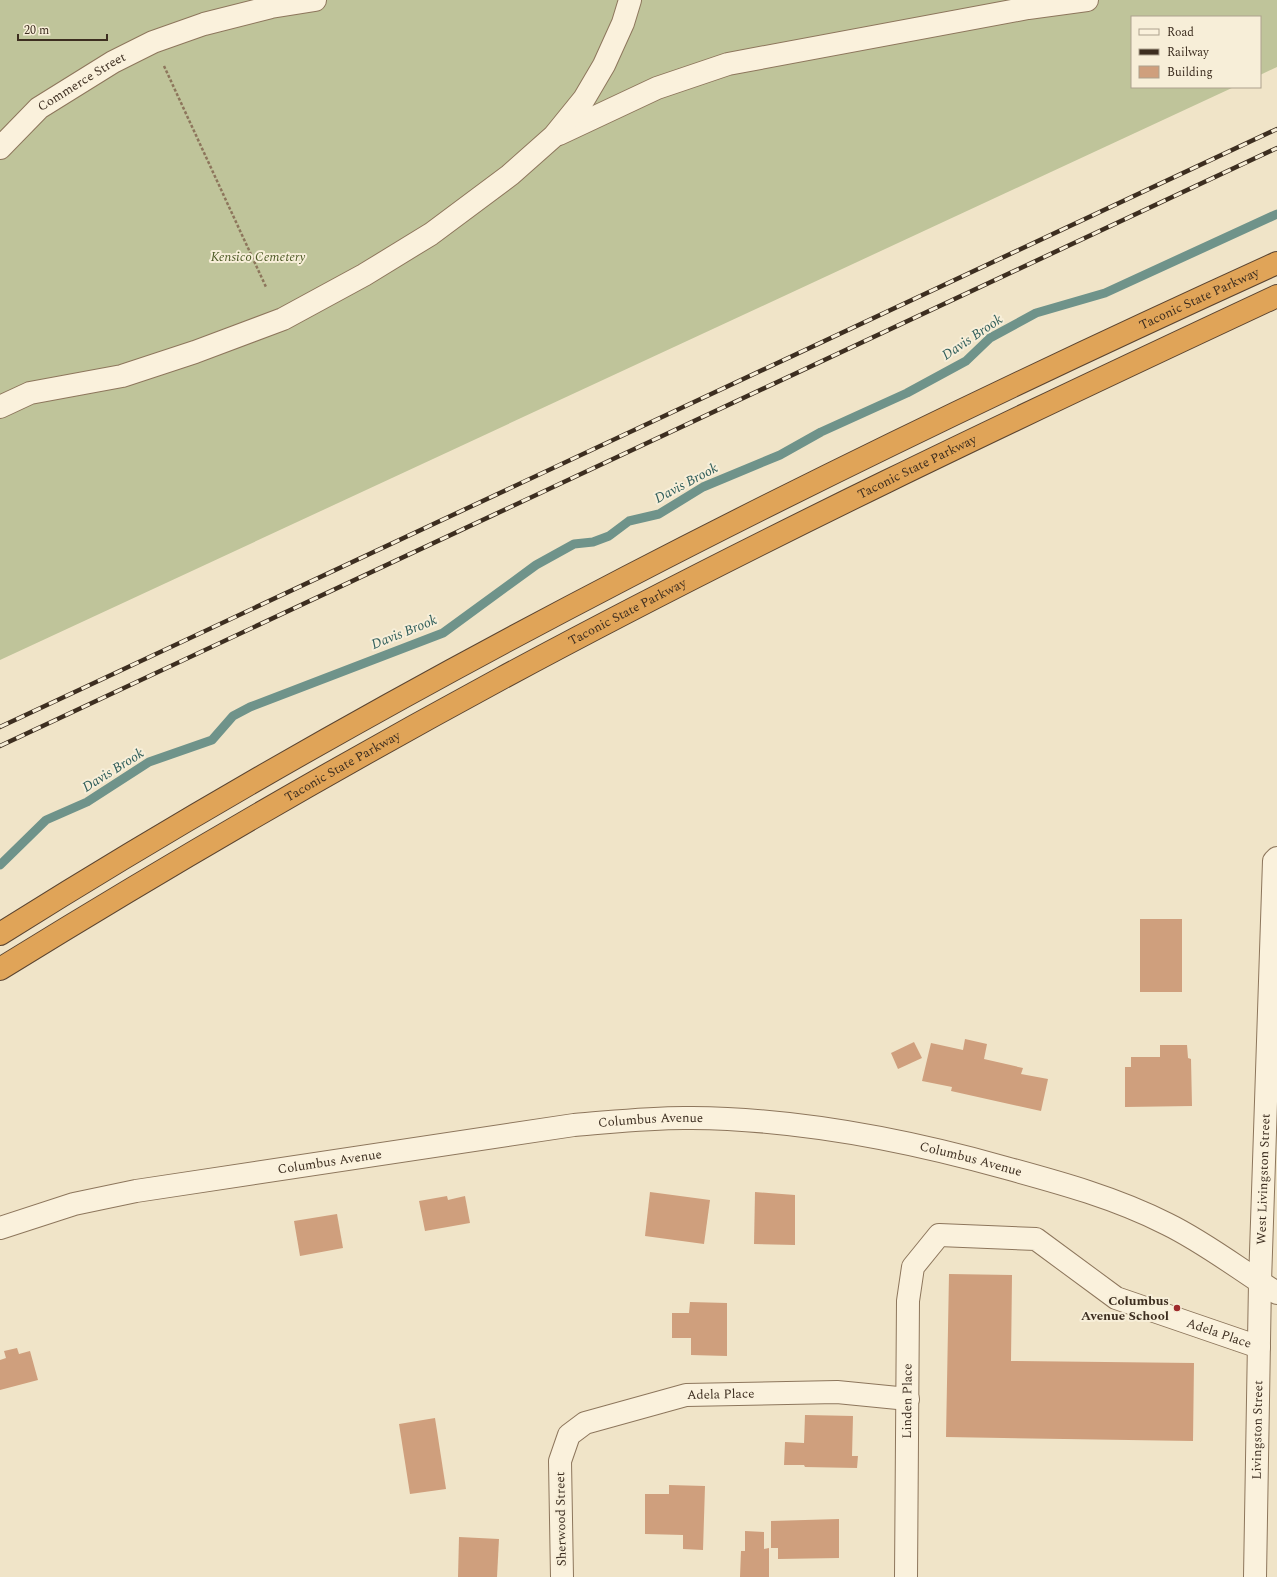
<svg xmlns="http://www.w3.org/2000/svg" width="1277" height="1577" viewBox="0 0 1277 1577" font-family="Spectral,serif">
<style>
.cemetery{fill:#bfc49a}
.lines{fill:none;stroke-linecap:round;stroke-linejoin:round}
.stream{stroke:#6f938a;stroke-width:9}
.building{fill:#cf9f7d}
.minor-casing{stroke:#8d765c;stroke-width:24}
.highway-casing{stroke:#5b4430;stroke-width:24}
.path{stroke:#8d765c;stroke-width:2.5;stroke-dasharray:3 2;stroke-linecap:butt}
.minor{stroke:#faf1dc;stroke-width:22}
.highway{stroke:#e0a458;stroke-width:22}
.rail-casing{stroke:#3d2e20;stroke-width:4.5}
.rail{stroke:#f7eed8;stroke-width:3;stroke-dasharray:9;stroke-linecap:butt}
.poi-dot{fill:#9e2a2b;stroke:#f7eed8;stroke-width:1.5}
.labels{text-anchor:middle;dominant-baseline:central;stroke-width:4;stroke-linejoin:round;paint-order:stroke}
.street-label{font-size:13px;fill:#3d2e20;stroke:#f7eed8}
.park-label{font-size:13px;font-style:italic;fill:#4d5a26;stroke:#f7eed8}
.poi-label{font-size:13px;font-weight:bold;fill:#3d2e20;stroke:#f7eed8;text-anchor:end}
.water-label{font-size:14px;font-style:italic;fill:#2f5d5a;stroke:#f7eed8}
</style>
<rect width="100%" height="100%" fill="#f0e4c8"/>
<!-- cemetery -->
<polygon class="cemetery" points="0,0 1277,0 1277,67 1260,75 1260,17 1132,17 1132,87 1234,87 0,660"/>
<g class="lines">
<!-- stream -->
<polyline class="stream" points="0,865 46,820 87,802 149,762 212,740 233,716 250,707 443,633 536,565 574,544 593,542 609,536 629,521 659,514 703,487 780,455 821,432 907,393 966,361 990,338 1036,313 1105,293 1277,214"/>
</g>
<!-- building -->
<g class="building">
<rect x="1140" y="919" width="42" height="73"/>
<polygon points="965,1039 987,1044 984,1059 1023,1068 1021,1074 1048,1079 1041,1111 951,1091 952,1087 922,1081 931,1043 963,1050"/>
<polygon points="914,1042 922,1058 898,1069 891,1053"/>
<polygon points="1160,1045 1187,1045 1188,1058 1191,1059 1192,1106 1125,1107 1125,1067 1131,1067 1131,1057 1160,1057"/>
<polygon points="650,1192 710,1200 704,1244 645,1236"/>
<polygon points="755,1192 795,1195 795,1245 754,1244"/>
<polygon points="447,1196 448,1200 465,1196 470,1223 425,1231 419,1201"/>
<polygon points="337,1214 343,1248 300,1256 294,1221"/>
<polygon points="949,1274 1012,1275 1011,1361 1194,1363 1193,1441 946,1437"/>
<polygon points="690,1302 727,1303 727,1356 691,1355 691,1338 672,1338 672,1313 689,1313"/>
<polygon points="17,1348 19,1354 30,1351 38,1380 0,1390 0,1360 6,1358 4,1351"/>
<polygon points="805,1415 853,1416 852,1456 858,1456 857,1468 805,1467 804,1465 784,1465 785,1442 804,1443"/>
<polygon points="435,1418 446,1489 410,1494 399,1424"/>
<polygon points="669,1485 705,1486 703,1550 683,1549 683,1535 645,1534 645,1494 669,1494"/>
<polygon points="839,1519 839,1558 778,1559 778,1548 771,1548 771,1521"/>
<polygon points="745,1531 764,1532 764,1549 769,1548 769,1577 740,1577 741,1551 745,1551"/>
<polygon points="459,1537 499,1539 497,1577 458,1577"/>
</g>
<g class="lines">
<!-- minor casing -->
<g class="minor-casing">
<g id="minor">
<polyline points="559,134 657,88 728,64 1028,8 1087,0"/>
<path id="s1" d="M0 148 39 108 113 62 153 42 204 24 271 7 315 0"/>
<polyline points="0,407 30,393 122,376 195,352 283,319 364,275 431,234 510,175 554,136 584,99 604,65 623,23 630,0"/>
<path id="s2" d="M0 1228 74 1204 136 1191 574 1125C613 1122 653 1117 692 1118 799 1119 903 1139 1006 1168 1061 1183 1116 1198 1167 1224 1206 1243 1240 1270 1277 1293"/>
<path id="s3" d="M562 1577 560 1461 569 1435 585 1423 686 1395 837 1392 908 1399"/>
<path id="s4" d="M906 1577 908 1301 913 1267 939 1235 1036 1239 1116 1298 1259 1347"/>
<path id="s5" d="M1255 1577 1260 1282 1274 861 1277 858"/>
</g>
</g>
<!-- highway casing -->
<g class="highway-casing">
<g id="highway">
<path id="s6" d="M0 934C407 678 840 462 1277 263"/>
<path id="s7" d="M0 969C165 867 332 770 502 678 756 541 1016 418 1277 296"/>
</g>
</g>
<!-- path -->
<polyline class="path" points="164,66 266,287"/>
<!-- minor -->
<use href="#minor" class="minor"/>
<!-- highway -->
<use href="#highway" class="highway"/>
<!-- rail casing -->
<g class="rail-casing">
<g id="rail">
<polyline points="0,727 1277,129"/>
<polyline points="0,746 1277,148"/>
</g>
</g>
<!-- rail -->
<use href="#rail" class="rail"/>
</g>
<!-- markers -->
<circle class="poi-dot" cx="1177" cy="1308" r="4"/>
<g class="labels">
<!-- street labels -->
<g class="street-label">
<text stroke="none"><textPath href="#s1" startOffset="106">Commerce Street</textPath></text>
<text stroke="none"><textPath href="#s6" startOffset="1358">Taconic State Parkway</textPath></text>
<text stroke="none"><textPath href="#s7" startOffset="1046">Taconic State Parkway</textPath></text>
<text stroke="none"><textPath href="#s7" startOffset="722">Taconic State Parkway</textPath></text>
<text stroke="none"><textPath href="#s7" startOffset="398">Taconic State Parkway</textPath></text>
<text stroke="none"><textPath href="#s2" startOffset="661">Columbus Avenue</textPath></text>
<text stroke="none"><textPath href="#s2" startOffset="985">Columbus Avenue</textPath></text>
<text stroke="none"><textPath href="#s2" startOffset="337">Columbus Avenue</textPath></text>
<text stroke="none"><textPath href="#s5" startOffset="398">West Livingston Street</textPath></text>
<text stroke="none"><textPath href="#s4" startOffset="657">Adela Place</textPath></text>
<text stroke="none"><textPath href="#s3" startOffset="303">Adela Place</textPath></text>
<text stroke="none"><textPath href="#s4" startOffset="176">Linden Place</textPath></text>
<text stroke="none"><textPath href="#s5" startOffset="147">Livingston Street</textPath></text>
<text transform="translate(561 1519) rotate(-91)">Sherwood Street</text>
</g>
<!-- park labels -->
<g class="park-label">
<text x="258" y="257">Kensico Cemetery</text>
</g>
<!-- poi labels -->
<g class="poi-label">
<text x="1169" y="1301">Columbus<tspan x="1169" dy="15">Avenue School</tspan></text>
</g>
<!-- water labels -->
<g class="water-label">
<text transform="translate(972 337) rotate(-34)">Davis Brook</text>
<text transform="translate(686 483) rotate(-28)">Davis Brook</text>
<text transform="translate(404 632) rotate(-22)">Davis Brook</text>
<text transform="translate(113 770) rotate(-32)">Davis Brook</text>
</g>
</g>
<!-- legend -->
<rect x="1131" y="16" width="130" height="72" fill="#f7eed8" stroke="#ada18e"/>
<rect x="1139" y="29" width="20" height="6" fill="#faf1dc" stroke="#ada18e"/>
<text x="1167" y="36" font-size="12" fill="#3d2e20">Road</text>
<rect x="1139" y="49" width="20" height="6" fill="#3d2e20" stroke="#ada18e"/>
<text x="1167" y="56" font-size="12" fill="#3d2e20">Railway</text>
<rect x="1139" y="66" width="20" height="12" fill="#cf9f7d" stroke="#ada18e"/>
<text x="1167" y="76" font-size="12" fill="#3d2e20">Building</text>
<!-- scale -->
<path d="M18 34v6h89v-6" fill="none" stroke="#3d2e20" stroke-width="2"/>
<text x="24" y="34" font-size="12" fill="#3d2e20" stroke="#f7eed8" stroke-width="3" paint-order="stroke">20 m</text>
</svg>
